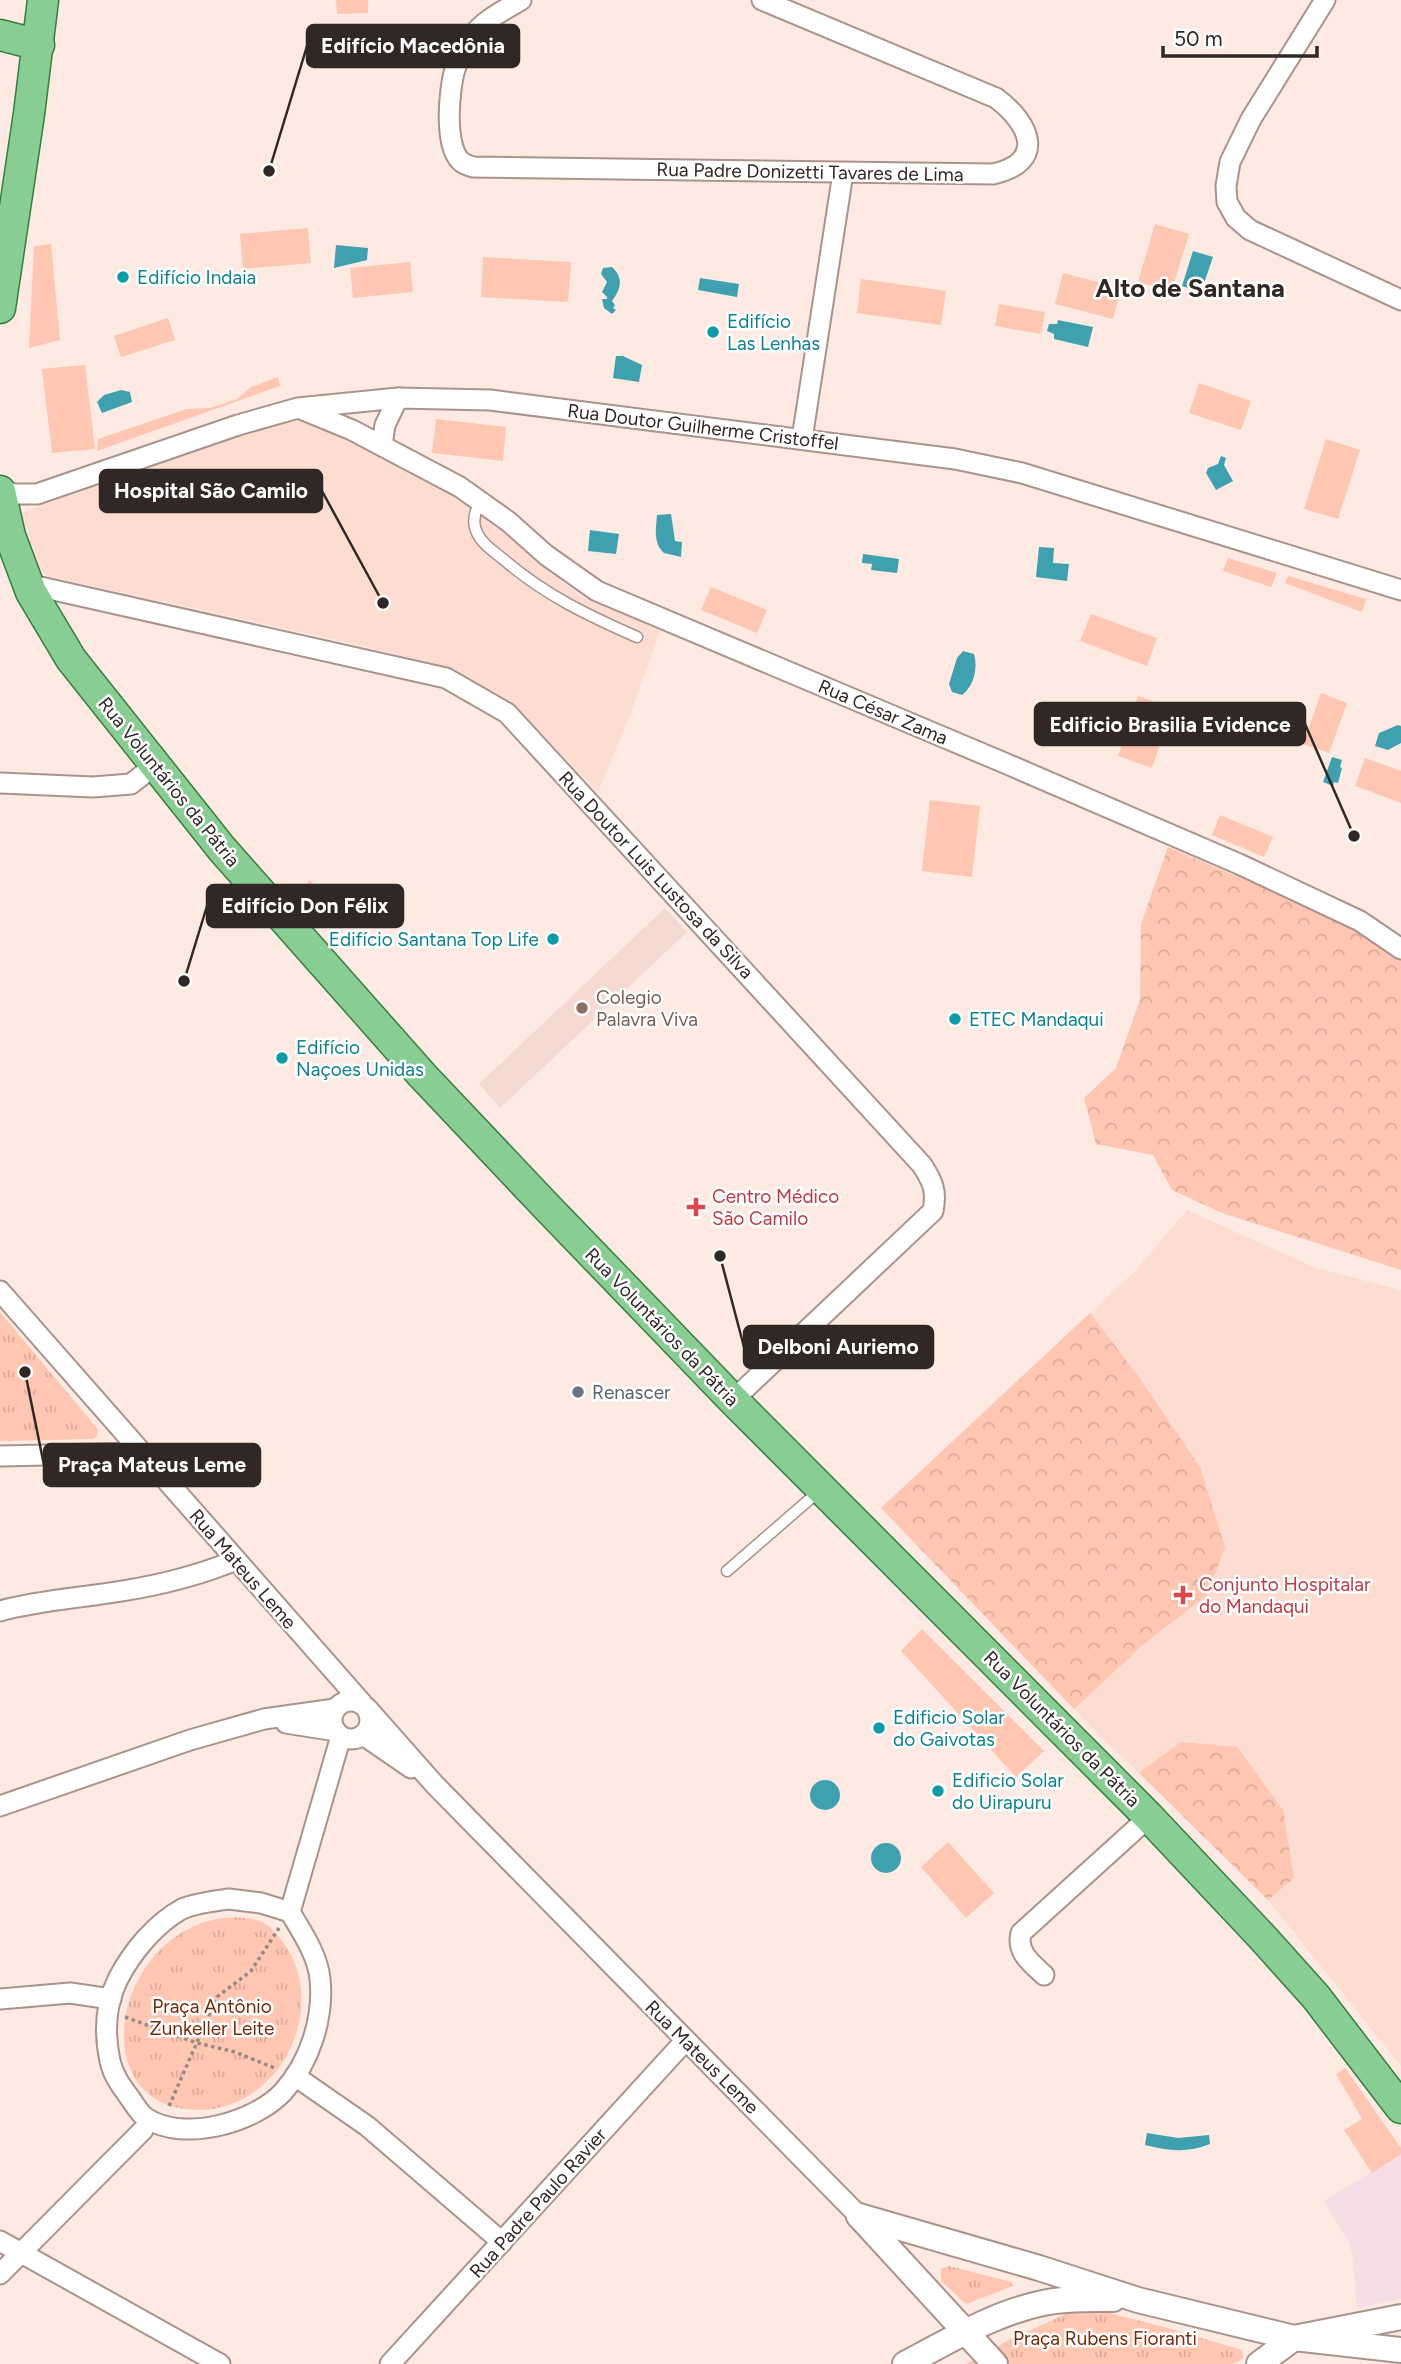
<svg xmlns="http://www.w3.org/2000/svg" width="1401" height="2364" viewBox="0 0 1401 2364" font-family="Figtree,sans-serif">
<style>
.commercial{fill:#f6dde6}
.education{fill:#f4dad3}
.built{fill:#fdddd2}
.green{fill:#ffc6b2}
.forest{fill:url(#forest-crowns)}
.park{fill:url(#park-tufts)}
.water{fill:#3fa0b0}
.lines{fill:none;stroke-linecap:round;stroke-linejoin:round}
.service-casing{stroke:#a9938b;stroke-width:13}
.minor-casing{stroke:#a9938b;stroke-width:23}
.tertiary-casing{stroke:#a9938b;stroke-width:28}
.primary-casing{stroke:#367e3f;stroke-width:33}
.path{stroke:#978984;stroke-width:3.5;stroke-dasharray:3.5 3.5;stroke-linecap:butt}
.service{stroke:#fff;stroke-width:10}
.minor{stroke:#fff;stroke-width:19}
.tertiary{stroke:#fff;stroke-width:24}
.primary{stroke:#88cd94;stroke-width:30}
.culture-dot{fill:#0f9aa8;stroke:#fff;stroke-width:2.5}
.education-dot{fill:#8d6e63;stroke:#fff;stroke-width:2.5}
.health-dot{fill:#e0444e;stroke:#fff;stroke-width:2.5}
.worship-dot{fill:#6b7280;stroke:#fff;stroke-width:2.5}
.labels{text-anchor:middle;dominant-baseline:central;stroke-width:5;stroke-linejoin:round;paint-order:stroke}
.street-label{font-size:19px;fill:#312825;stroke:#fff}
.culture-label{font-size:19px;fill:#0d838f;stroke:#fff;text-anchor:start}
.education-label{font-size:19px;fill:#785e54;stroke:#fff;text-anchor:start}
.health-label{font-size:19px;fill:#be3a42;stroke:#fff;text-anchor:start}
.worship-label{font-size:19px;fill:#5b616d;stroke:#fff;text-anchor:start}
.park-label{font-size:19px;fill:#772a08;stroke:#fff}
.district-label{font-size:26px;font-weight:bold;fill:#312825;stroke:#fff}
.leader{fill:none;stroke:#312825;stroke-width:2.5}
.callout-dot{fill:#312825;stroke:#fff;stroke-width:2.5}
.callout{fill:#312825;stroke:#312825;stroke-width:2.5}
.callout-label{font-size:21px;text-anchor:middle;font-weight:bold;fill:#fff}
</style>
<defs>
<pattern id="forest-crowns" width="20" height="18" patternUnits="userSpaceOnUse" patternTransform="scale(1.75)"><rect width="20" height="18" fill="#ffc6b2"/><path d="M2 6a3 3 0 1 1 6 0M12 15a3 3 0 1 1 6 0" fill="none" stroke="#dbaa99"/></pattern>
<pattern id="park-tufts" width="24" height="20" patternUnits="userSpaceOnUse" patternTransform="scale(1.75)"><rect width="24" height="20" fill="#ffc6b2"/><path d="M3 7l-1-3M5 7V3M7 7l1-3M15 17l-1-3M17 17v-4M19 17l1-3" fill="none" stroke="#dbaa99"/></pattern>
</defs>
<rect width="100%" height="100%" fill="#fdeae3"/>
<!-- commercial -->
<polygon class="commercial" points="1401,2154 1401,2299 1357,2308 1352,2254 1348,2241 1324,2201"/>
<!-- education -->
<polygon class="education" points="665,908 687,932 500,1108 479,1084"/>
<!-- built -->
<g class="built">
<polygon points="308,416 448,489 500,525 528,556 582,597 616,609 660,631 632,710 598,792 510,700 441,665 337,640 47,576 32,565 19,514 214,440"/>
<polygon points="1187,1210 1316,1268 1401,1290 1401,2066 1268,1900 1168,1800 1102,1738 881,1508 1134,1272"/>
</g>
<!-- green -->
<g class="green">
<polygon points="336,0 368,0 368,13 337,14"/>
<polygon points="1155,224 1189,234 1171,292 1138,282"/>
<polygon points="308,228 311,263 243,269 240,234"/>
<polygon points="51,244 60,340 29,348 34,246"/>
<polygon points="483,257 571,262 568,302 481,297"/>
<polygon points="410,262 413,292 353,298 350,268"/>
<polygon points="1063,273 1121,288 1113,319 1055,304"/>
<polygon points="861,279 946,291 941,325 857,313"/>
<polygon points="999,304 1045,312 1041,334 995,326"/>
<polygon points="168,318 175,340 121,357 114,336"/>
<polygon points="85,365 95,449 52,453 42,369"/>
<polygon points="278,377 280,386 97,451 98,439 187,409 210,408 237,399 251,387"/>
<polygon points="1199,383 1251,401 1241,430 1189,413"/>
<polygon points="436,419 506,427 503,461 432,453"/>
<polygon points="1326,439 1360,450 1338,519 1304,509"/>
<polygon points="1228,558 1277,573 1271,587 1223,571"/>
<polygon points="1288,576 1366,599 1362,612 1285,583"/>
<polygon points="711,587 767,610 757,633 701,610"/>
<polygon points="1091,614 1157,638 1147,666 1080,641"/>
<polygon points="1321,693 1347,703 1329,753 1303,744"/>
<polygon points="1138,696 1172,708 1152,768 1118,756"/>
<polygon points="1365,758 1401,771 1401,803 1355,786"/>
<polygon points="930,800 980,806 972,877 922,871"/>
<polygon points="1220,815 1273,837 1264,857 1212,835"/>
<polygon points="310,880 333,907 324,914 301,888"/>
<polygon points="922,1629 1044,1751 1016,1777 901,1651"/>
<polygon points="948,1842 994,1893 966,1918 921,1867"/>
<polygon points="1345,2068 1401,2148 1401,2154 1372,2173 1344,2130 1362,2119 1336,2074"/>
</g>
<!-- forest -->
<g class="forest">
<polygon points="1168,847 1353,926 1401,959 1401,1270 1222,1213 1172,1190 1153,1155 1096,1144 1084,1098 1116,1068 1140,1000 1141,924"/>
<polygon points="1090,1313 1138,1376 1200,1467 1225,1548 1207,1595 1145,1643 1074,1709 881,1508"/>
<polygon points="1181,1742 1237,1747 1283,1810 1294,1878 1268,1900 1139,1773"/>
</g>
<!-- park -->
<g class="park">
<polygon points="0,1312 96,1427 98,1431 97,1436 93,1439 0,1441"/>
<path d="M223 1918C235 1917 248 1917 260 1921 269 1924 277 1935 283 1942 331 2007 280 2110 199 2110 81 2110 112 1933 223 1918Z"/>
<polygon points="949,2266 1011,2282 1013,2286 966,2304 941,2281 941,2269"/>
<polygon points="1068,2313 1109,2313 1168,2328 1242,2350 1243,2358 1238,2362 1230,2364 966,2364 1007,2341"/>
</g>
<!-- water -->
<g class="water">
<polygon points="336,245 368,248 367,260 334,268"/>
<polygon points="1193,251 1213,257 1201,292 1182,286"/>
<path d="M612 267C624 278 621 289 612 301L615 305 613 308 616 310 612 314 604 308 602 299H607V297L602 292 607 282 601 274 603 268Z"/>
<polygon points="700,278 739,284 737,297 698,290"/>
<polygon points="1058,320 1093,327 1088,347 1054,339 1054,334 1047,331 1049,324 1057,324"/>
<polygon points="616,356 623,356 642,365 639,382 613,378"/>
<polygon points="121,390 130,392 132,402 102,413 97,402 104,395"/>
<polygon points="1221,456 1226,458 1224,465 1233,481 1216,490 1206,473 1208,468 1218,464"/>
<path d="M671 514 675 541 682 542 681 557 664 553C653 543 656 528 657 515Z"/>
<polygon points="590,530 619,534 616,554 588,551"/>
<polygon points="1039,547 1054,548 1053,563 1069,564 1067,581 1036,577"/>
<polygon points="863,554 899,559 897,573 871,570 872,564 862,563"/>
<path d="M963 651 974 654C978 668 974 686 962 695L952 692 949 684 957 658Z"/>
<polygon points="1243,703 1259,709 1250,732 1244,730 1240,742 1230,739"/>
<polygon points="1398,725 1401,726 1401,743 1388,750 1375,746 1379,733"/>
<polygon points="1332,757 1342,760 1340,767 1342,768 1338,783 1334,782 1333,786 1323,782"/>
<circle cx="825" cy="1795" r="15"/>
<circle cx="886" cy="1858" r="15"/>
<path d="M1147 2133 1178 2138 1209 2135 1210 2144C1188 2153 1168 2151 1145 2145Z"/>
</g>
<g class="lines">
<!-- service casing -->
<g class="service-casing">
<g id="service">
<path d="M480 502C476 509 473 518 475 527 478 541 492 550 503 559 545 595 587 615 637 637"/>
<polyline points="727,1571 818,1492"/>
</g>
</g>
<!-- minor casing -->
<g class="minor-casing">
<g id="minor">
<path d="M521 0C505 10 485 19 473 35 466 45 459 57 455 69 449 89 443 150 463 163 466 165 470 166 473 167L993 174C1047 162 1030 123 996 98L762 0"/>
<polyline points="1325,0 1251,119 1230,162 1226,186 1227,202 1236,218 1250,230 1401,300"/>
<polyline points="301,409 352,430 460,487 509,522 546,555 597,591 1007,764 1239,864 1360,921 1401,949"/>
<polyline points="802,439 843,173"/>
<polyline points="382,445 385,425 398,398"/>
<polyline points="0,490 15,494 37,494 238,425 298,408 398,398 490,400 955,459 1022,473 1401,590"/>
<path d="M27 584 446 678 507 713 922 1165C933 1182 937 1191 933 1211L733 1400"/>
<polyline points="0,783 93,787 131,784 155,765"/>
<polyline points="0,1291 362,1703"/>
<polyline points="0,1456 142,1453"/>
<path d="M0 1611C40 1600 81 1598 122 1591 160 1585 200 1575 236 1560"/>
<circle cx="351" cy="1720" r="19"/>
<polyline points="367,1708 435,1785 859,2216"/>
<polyline points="286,1723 336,1731"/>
<polyline points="363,1735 411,1768"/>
<polyline points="0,1806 190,1740 264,1719 335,1709"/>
<path d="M229 1899 261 1903 290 1912C302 1932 318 1956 320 1979 324 2018 310 2062 283 2092 255 2122 184 2143 146 2118 140 2114 134 2104 130 2098 121 2086 113 2075 110 2061 104 2033 105 2005 118 1979 132 1952 155 1924 182 1909 195 1903 214 1901 229 1899Z"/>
<polyline points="290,1912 341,1736"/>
<path d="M1044 1975C1031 1963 1016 1952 1021 1933L1149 1817"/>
<polyline points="0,1999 70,1993 111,1999"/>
<polyline points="295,2076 367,2126 502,2242"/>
<polyline points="0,2241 220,2364"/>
<polyline points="0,2274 143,2130"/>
<polyline points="390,2364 685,2041"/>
</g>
</g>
<!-- tertiary casing -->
<g class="tertiary-casing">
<g id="tertiary">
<polyline points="859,2216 1039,2268 1138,2300 1294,2338 1401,2317"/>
<polyline points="859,2216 995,2364"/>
<path d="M905 2364C949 2341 994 2313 1043 2303 1066 2298 1090 2299 1113 2299"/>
<polyline points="1259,2364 1294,2338 1401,2350"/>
</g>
</g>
<!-- primary casing -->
<g class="primary-casing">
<g id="primary">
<polyline points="0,35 39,45"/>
<polyline points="0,308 29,114 43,0"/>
<polyline points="0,491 10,536 31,592 71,659 222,849 422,1075 545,1205 733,1400 1149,1817 1264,1939 1316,1997 1401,2108"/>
</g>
</g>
<!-- path -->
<g class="path">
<polyline points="125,2017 197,2043 235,2052 277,2069"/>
<polyline points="169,2106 217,1997 251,1971 279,1928"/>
</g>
<!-- service -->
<use href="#service" class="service"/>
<!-- minor -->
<use href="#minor" class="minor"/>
<!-- tertiary -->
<use href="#tertiary" class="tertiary"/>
<!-- primary -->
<use href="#primary" class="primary"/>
</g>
<!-- markers -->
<g class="culture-dot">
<circle cx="123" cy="277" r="7"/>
<circle cx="713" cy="332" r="7"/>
<circle cx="553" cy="939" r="7"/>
<circle cx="955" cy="1019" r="7"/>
<circle cx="282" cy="1058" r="7"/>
<circle cx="879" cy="1728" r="7"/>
<circle cx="938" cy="1791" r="7"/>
</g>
<circle class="education-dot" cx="582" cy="1008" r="7"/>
<g class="health-dot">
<path d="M692.5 1196.5h7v7h7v7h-7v7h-7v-7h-7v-7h7z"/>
<path d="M1179.5 1584.5h7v7h7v7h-7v7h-7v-7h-7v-7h7z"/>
</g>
<circle class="worship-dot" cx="578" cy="1392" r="7"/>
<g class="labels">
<!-- street labels -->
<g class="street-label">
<text transform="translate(810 172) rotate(1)">Rua Padre Donizetti Tavares de Lima</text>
<text transform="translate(703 427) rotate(7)">Rua Doutor Guilherme Cristoffel</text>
<text transform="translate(883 712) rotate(23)">Rua César Zama</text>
<text transform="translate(169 782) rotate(51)">Rua Voluntários da Pátria</text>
<text transform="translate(656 875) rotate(47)">Rua Doutor Luis Lustosa da Silva</text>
<text transform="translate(662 1327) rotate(46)">Rua Voluntários da Pátria</text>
<text transform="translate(243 1569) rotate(49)">Rua Mateus Leme</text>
<text transform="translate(1062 1729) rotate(45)">Rua Voluntários da Pátria</text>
<text transform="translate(702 2057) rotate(45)">Rua Mateus Leme</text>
<text transform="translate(538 2203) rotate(-48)">Rua Padre Paulo Ravier</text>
</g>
<!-- culture labels -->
<g class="culture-label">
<text x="137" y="277">Edifício Indaia</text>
<text x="727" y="321">Edifício<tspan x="727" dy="22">Las Lenhas</tspan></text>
<text x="539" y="939" text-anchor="end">Edifício Santana Top Life</text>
<text x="969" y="1019">ETEC Mandaqui</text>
<text x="296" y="1047">Edifício<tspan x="296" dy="22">Naçoes Unidas</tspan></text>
<text x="893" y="1717">Edificio Solar<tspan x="893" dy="22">do Gaivotas</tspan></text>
<text x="952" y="1780">Edificio Solar<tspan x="952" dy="22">do Uirapuru</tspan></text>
</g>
<!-- education labels -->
<g class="education-label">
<text x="596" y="997">Colegio<tspan x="596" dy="22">Palavra Viva</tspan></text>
</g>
<!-- health labels -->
<g class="health-label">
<text x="712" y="1196">Centro Médico<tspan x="712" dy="22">São Camilo</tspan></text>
<text x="1199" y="1584">Conjunto Hospitalar<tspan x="1199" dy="22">do Mandaqui</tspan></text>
</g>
<!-- worship labels -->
<g class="worship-label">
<text x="592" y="1392">Renascer</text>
</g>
<!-- park labels -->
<g class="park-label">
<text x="212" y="2006">Praça Antônio<tspan x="212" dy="22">Zunkeller Leite</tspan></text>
<text x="1105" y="2338">Praça Rubens Fioranti</text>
</g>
<!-- district labels -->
<g class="district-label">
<text x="1190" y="288">Alto de Santana</text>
</g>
</g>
<!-- callouts -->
<path class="leader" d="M269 171L307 46M383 603L322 491M1354 836L1305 724M184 981L207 906M720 1256L744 1347M25 1372L44 1465"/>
<g class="callout-dot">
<circle cx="269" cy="171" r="7"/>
<circle cx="383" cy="603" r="7"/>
<circle cx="1354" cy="836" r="7"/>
<circle cx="184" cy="981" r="7"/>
<circle cx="720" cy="1256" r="7"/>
<circle cx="25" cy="1372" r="7"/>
</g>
<g class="callout">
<rect x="307" y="25" width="212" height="42" rx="7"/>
<rect x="100" y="470" width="222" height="42" rx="7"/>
<rect x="1035" y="703" width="270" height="42" rx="7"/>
<rect x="207" y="885" width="196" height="42" rx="7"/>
<rect x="744" y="1326" width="189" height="42" rx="7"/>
<rect x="44" y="1444" width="216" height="42" rx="7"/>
</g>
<g class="callout-label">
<text x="413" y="53">Edifício Macedônia</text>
<text x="211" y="498">Hospital São Camilo</text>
<text x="1170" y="732">Edificio Brasilia Evidence</text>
<text x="305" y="913">Edifício Don Félix</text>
<text x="838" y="1354">Delboni Auriemo</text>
<text x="152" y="1472">Praça Mateus Leme</text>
</g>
<!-- scale -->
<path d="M1163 46v10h154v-10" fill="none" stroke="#312825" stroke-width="3.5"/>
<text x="1174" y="46" font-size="21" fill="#312825" stroke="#ffffff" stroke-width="5" paint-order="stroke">50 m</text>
</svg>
